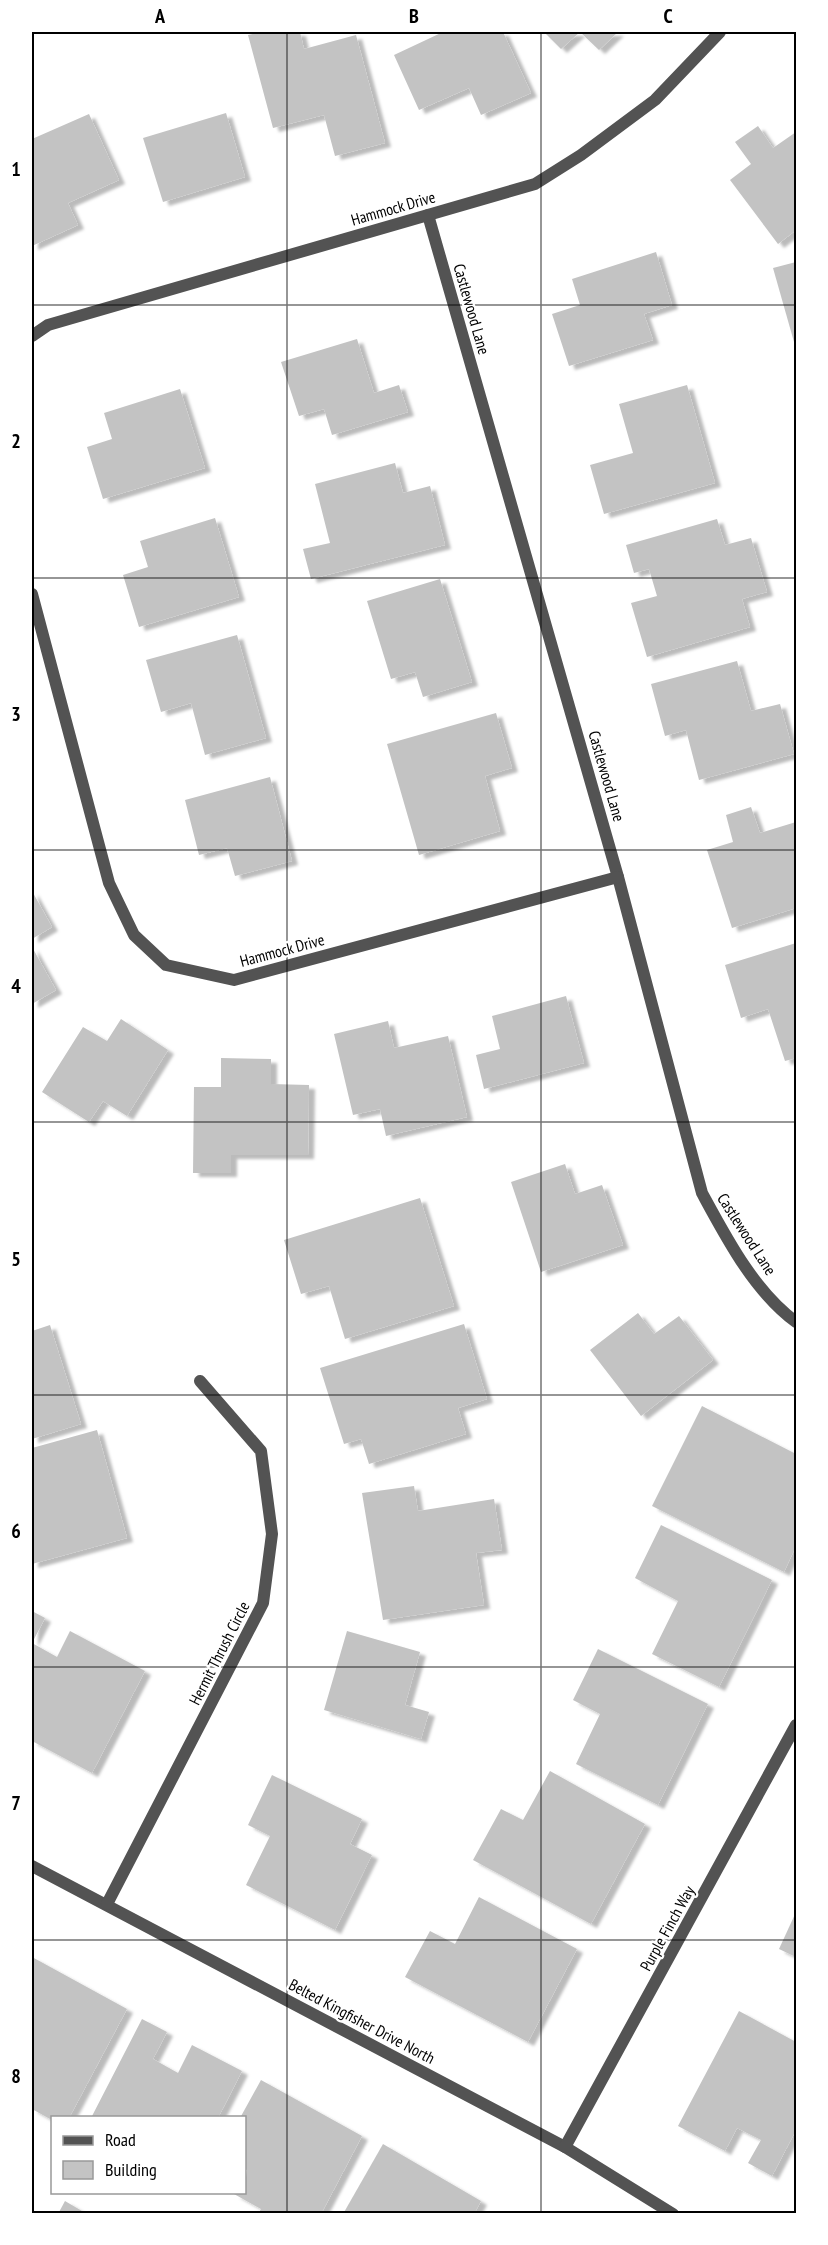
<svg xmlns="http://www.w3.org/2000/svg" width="828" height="2245" viewBox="0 0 828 2245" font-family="'PT Sans Narrow',sans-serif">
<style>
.building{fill:#c3c3c3;filter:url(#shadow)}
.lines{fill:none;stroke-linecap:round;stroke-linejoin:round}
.minor{stroke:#535353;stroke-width:12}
.grid{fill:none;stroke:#000;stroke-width:1.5;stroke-opacity:0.55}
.labels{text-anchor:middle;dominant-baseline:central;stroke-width:4.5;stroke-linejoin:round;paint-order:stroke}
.street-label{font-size:16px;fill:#000;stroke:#fff}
.neatline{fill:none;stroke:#000;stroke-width:2}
.grid-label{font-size:20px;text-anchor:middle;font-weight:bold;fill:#000}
</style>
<defs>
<filter id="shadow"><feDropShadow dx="6" dy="4" stdDeviation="1.5" flood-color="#0004"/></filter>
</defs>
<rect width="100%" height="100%" fill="#fff"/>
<!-- building -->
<g class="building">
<polygon points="262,32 300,32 304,49 356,35 385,143 335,156 324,115 273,128 248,35"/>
<polygon points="443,32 503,32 531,93 481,115 469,88 419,110 394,55"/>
<polygon points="544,32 580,32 561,49"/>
<polygon points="580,32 618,32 599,50"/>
<polygon points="226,113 245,177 163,202 143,138"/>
<polygon points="89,114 119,180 68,203 78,225 32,246 32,139"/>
<polygon points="758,126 773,148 796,132 796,230 778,244 730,180 751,164 735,142"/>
<polygon points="656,252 672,305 644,314 653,340 569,366 552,314 580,305 572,279"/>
<polygon points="796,262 796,349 773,268"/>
<polygon points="357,339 374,393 399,385 408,412 332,435 324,409 299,416 281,362"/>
<polygon points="687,385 715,483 604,514 590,465 633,453 619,404"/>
<polygon points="180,389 205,468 103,499 87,447 112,439 104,413"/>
<polygon points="395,463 403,493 430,486 445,545 311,579 303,549 330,543 315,484"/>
<polygon points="215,518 239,597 139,627 123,575 148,567 140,541"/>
<polygon points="717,519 725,545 751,538 767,592 742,599 750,627 647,657 631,603 657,596 649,569 634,573 626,545"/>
<polygon points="440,579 472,682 423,697 415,672 391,679 367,601"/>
<polygon points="237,635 266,738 205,755 191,703 161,712 146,660"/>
<polygon points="737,661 751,711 780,704 794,754 699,780 686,730 665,736 651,684"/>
<polygon points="496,713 512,768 485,776 500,831 419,855 387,744"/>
<polygon points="270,777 292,861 235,876 227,848 199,855 185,800"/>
<polygon points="751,807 760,833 796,822 796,908 732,928 707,850 733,842 726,815"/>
<polygon points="32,891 52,927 32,939"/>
<polygon points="796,943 796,1058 785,1061 768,1009 741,1018 725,965"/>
<polygon points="32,947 56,990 32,1004"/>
<polygon points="566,996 584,1063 484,1089 476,1055 500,1049 492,1016"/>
<polygon points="121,1019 168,1050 127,1116 103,1101 89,1122 42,1092 83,1027 107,1041"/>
<polygon points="388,1021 394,1048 448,1036 467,1117 386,1136 380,1109 353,1115 334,1034"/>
<polygon points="221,1058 271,1059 271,1084 309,1085 308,1155 231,1155 231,1173 193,1173 194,1087 221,1087"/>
<polygon points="565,1164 575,1194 602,1185 623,1245 541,1272 511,1182"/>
<polygon points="420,1198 454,1306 345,1339 329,1286 301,1294 284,1240"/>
<polygon points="638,1313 654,1334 679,1316 713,1360 641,1416 590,1350"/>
<polygon points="464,1324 487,1399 458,1408 466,1434 369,1464 361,1439 344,1444 320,1368"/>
<polygon points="50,1325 81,1424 32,1439 32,1331"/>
<polygon points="702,1406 796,1454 794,1483 796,1485 796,1546 784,1572 652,1506"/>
<polygon points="97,1430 127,1538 32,1564 32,1448"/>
<polygon points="414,1486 418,1511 494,1499 502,1550 476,1553 484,1605 383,1620 362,1493"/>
<polygon points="661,1525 772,1580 719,1687 652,1654 678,1601 635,1578"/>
<polygon points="32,1611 45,1618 32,1643 57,1657 70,1631 145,1671 92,1773 32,1741"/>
<polygon points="347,1631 420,1652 405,1705 429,1712 421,1739 324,1710"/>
<polygon points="598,1649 708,1704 658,1805 576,1764 600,1714 573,1700"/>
<polygon points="550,1771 645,1824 591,1924 473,1860 501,1809 523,1820"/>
<polygon points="272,1775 362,1819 350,1844 372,1855 335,1930 246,1885 270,1836 248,1825"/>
<polygon points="479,1897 577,1949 528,2042 405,1977 430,1931 455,1944"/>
<polygon points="796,1912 796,1957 779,1949"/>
<polygon points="32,1957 127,2009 69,2118 52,2118 52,2120 32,2109"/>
<polygon points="739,2011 796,2042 796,2130 772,2176 748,2163 761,2140 737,2128 725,2151 678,2126"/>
<polygon points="142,2019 167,2032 153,2059 178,2073 192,2045 242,2071 218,2118 91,2118"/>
<polygon points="261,2080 362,2136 321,2214 258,2214 261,2209 234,2194 244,2192 247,2170 244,2169 244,2118 240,2118"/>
<polygon points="383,2144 481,2201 474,2214 343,2214"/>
<polygon points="65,2201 87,2214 58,2214"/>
</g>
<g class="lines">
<!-- minor -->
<g class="minor">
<path d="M428 215 618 877 702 1193C727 1239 754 1291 796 1322"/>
<polyline points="32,336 48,325 535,184 581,155 655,100 720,32"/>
<polyline points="32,594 109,883 134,935 166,965 234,980 618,877"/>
<polyline points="32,1866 565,2147 673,2214"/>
<polyline points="107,1904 263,1603 272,1534 261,1451 200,1381"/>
<polyline points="565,2147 796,1725"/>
</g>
</g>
<!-- grid -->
<path class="grid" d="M287 32V2214M541 32V2214M32 305H796M32 578H796M32 850H796M32 1122H796M32 1395H796M32 1667H796M32 1940H796"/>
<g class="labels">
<!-- street labels -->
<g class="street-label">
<text transform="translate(393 208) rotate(-16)">Hammock Drive</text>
<text transform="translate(472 309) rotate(74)">Castlewood Lane</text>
<text transform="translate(607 776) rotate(74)">Castlewood Lane</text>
<text transform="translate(282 950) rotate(-15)">Hammock Drive</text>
<text transform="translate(747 1234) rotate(57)">Castlewood Lane</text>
<text transform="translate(219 1653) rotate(-63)">Hermit Thrush Circle</text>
<text transform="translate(667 1928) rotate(-61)">Purple Finch Way</text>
<text transform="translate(362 2021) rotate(28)">Belted Kingfisher Drive North</text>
</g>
</g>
<!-- border -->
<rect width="828" height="2245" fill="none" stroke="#ffffff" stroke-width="66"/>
<!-- legend -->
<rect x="51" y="2116" width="195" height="78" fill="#ffffff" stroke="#999999" stroke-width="1.5"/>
<rect x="63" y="2136" width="30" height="9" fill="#535353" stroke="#999999" stroke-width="1.5"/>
<text x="105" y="2146" font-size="18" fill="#000000">Road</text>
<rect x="63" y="2161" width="30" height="18" fill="#c3c3c3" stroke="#999999" stroke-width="1.5"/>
<text x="105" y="2176" font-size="18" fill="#000000">Building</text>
<rect x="33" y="33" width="762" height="2179" class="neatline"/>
<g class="grid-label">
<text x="160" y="23">A</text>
<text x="414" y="23">B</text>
<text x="668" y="23">C</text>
<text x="16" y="176">1</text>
<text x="16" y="448">2</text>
<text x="16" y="721">3</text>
<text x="16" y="993">4</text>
<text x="16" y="1266">5</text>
<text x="16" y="1538">6</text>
<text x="16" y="1810">7</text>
<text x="16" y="2083">8</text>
</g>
</svg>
